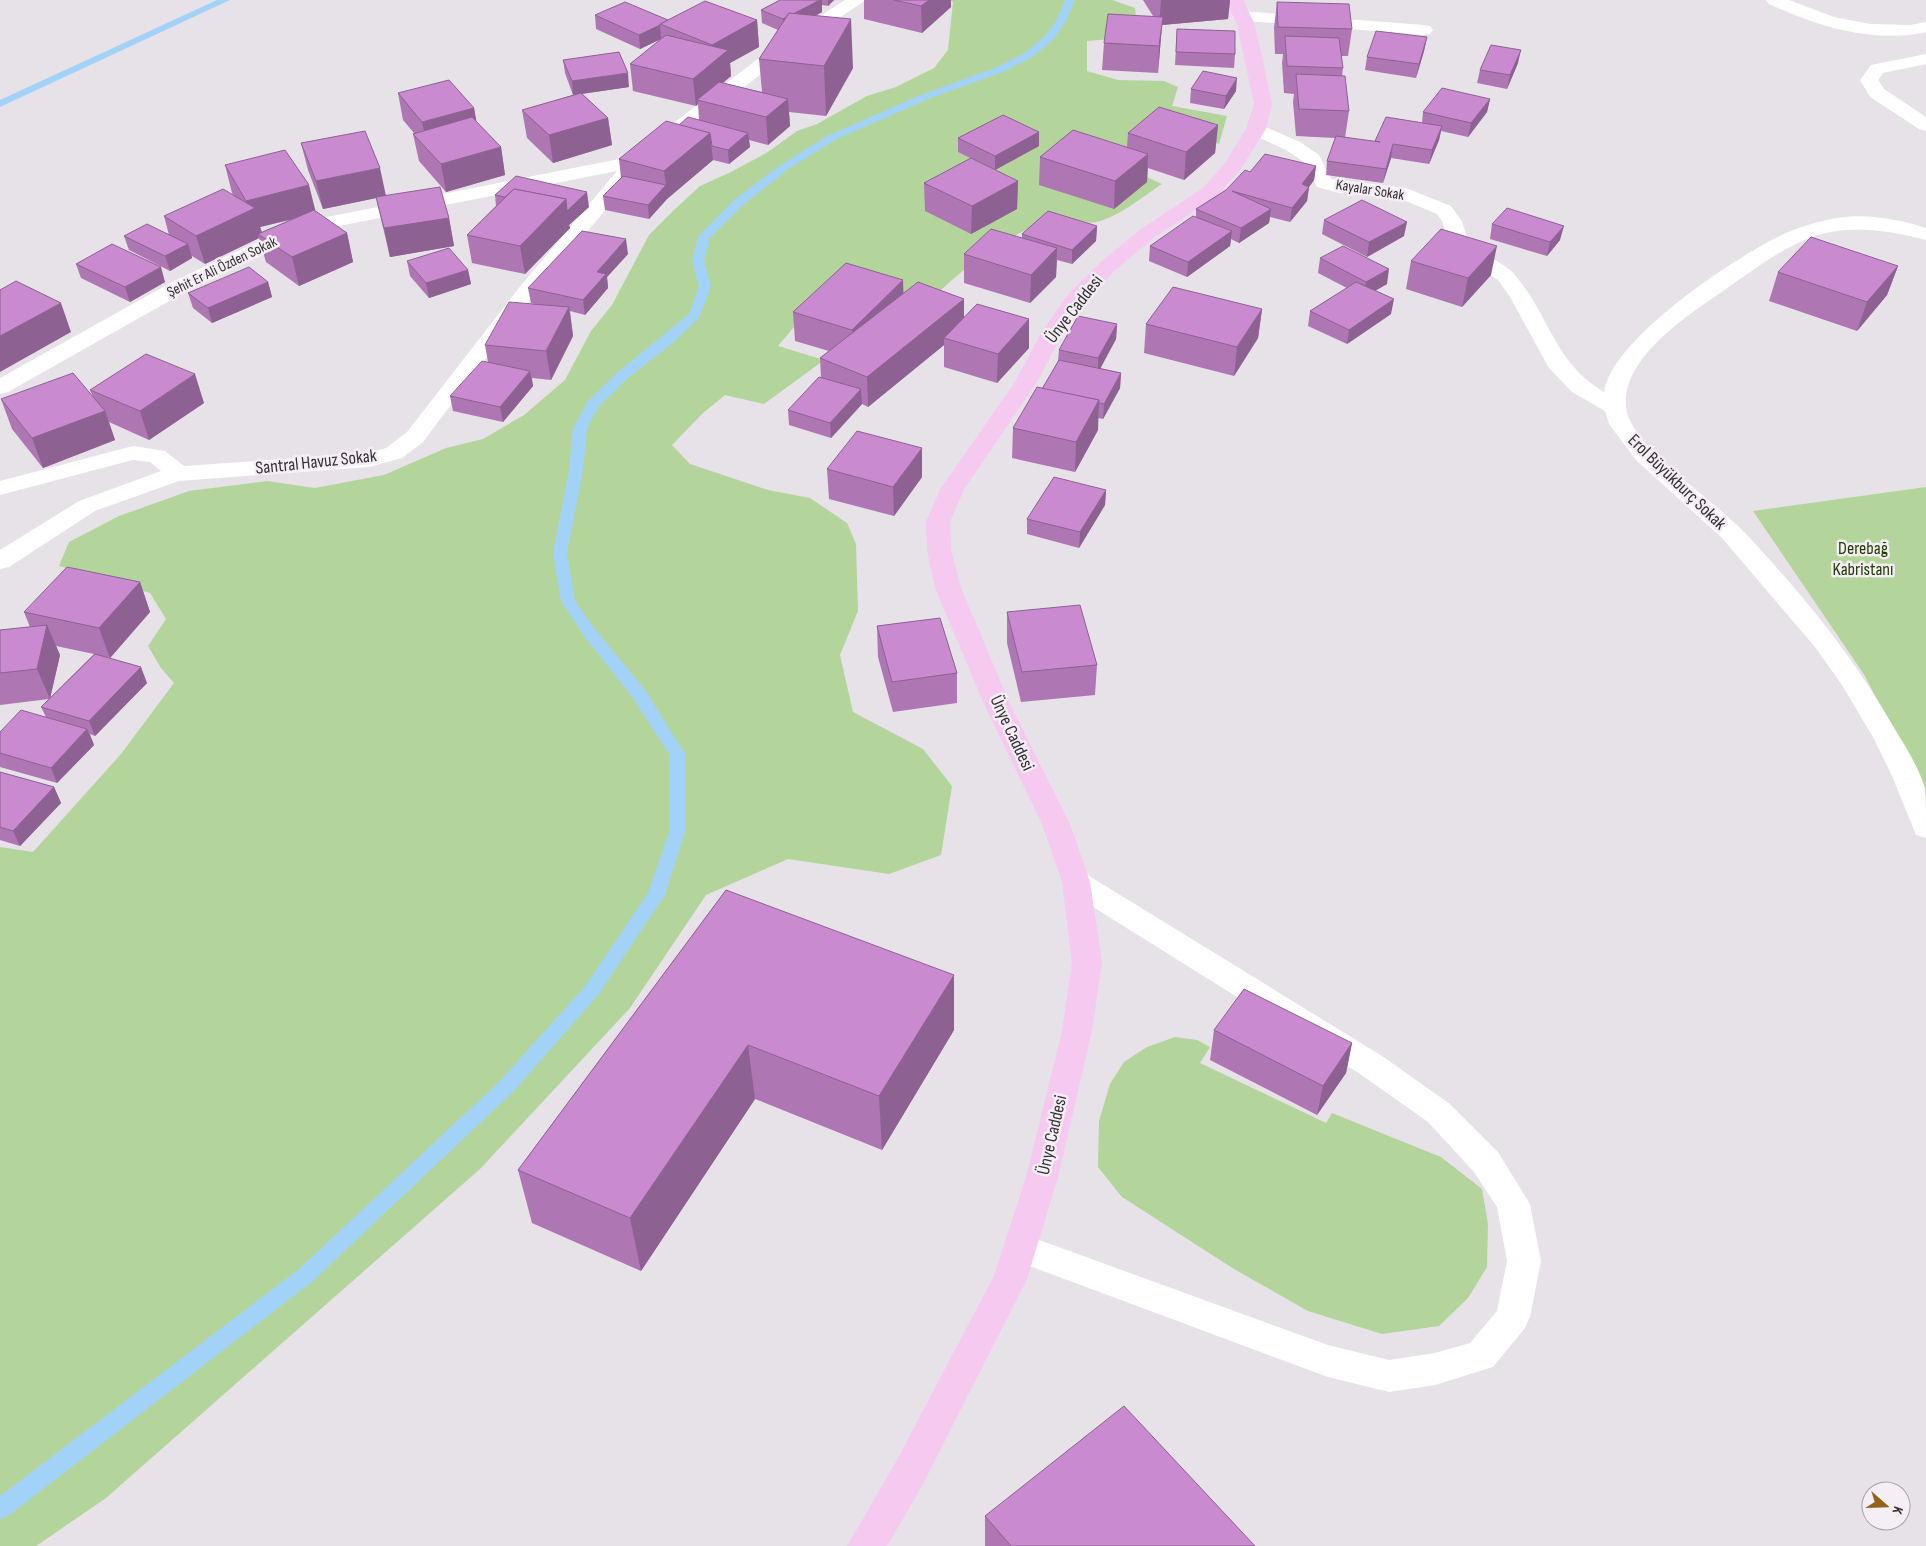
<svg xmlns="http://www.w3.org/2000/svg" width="1926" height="1546" viewBox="0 0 1926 1546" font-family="'Sofia Sans Condensed',sans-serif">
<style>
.green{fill:#b3d59b}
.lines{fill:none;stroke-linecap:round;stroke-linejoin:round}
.stream{fill:#a3d2f8;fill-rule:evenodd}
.minor{fill:#fff;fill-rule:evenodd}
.major{fill:#f6c9f1;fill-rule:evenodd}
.wall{fill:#ae77b3;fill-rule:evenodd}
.shaded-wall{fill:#8d6192}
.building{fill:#ca8ad0;stroke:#8d6192}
.labels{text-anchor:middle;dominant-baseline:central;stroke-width:5;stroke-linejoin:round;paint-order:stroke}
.far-street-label{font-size:15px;fill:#323033;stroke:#f5eef5}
.street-label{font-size:18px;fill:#323033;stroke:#f5eef5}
.park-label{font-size:18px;fill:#203d01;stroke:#f5eef5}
</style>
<rect width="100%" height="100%" fill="#e7e1e8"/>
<!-- green -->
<g class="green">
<path d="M950 0H1112L1135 8 1139 37 1087 41V71L1118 80 1164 81 1178 87 1172 106 1227 116 1219 144 1155 127 1110 160 1162 184C1142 197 1119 217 1096 222 1083 225 1067 216 1054 220 1001 235 964 268 925 305L837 276 778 346 824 360 764 404 725 395 703 413 672 445 690 464 768 490 810 498 847 523 856 544 858 611 840 655 853 712 923 749 952 786 941 855 889 874 788 859 706 895 630 1008 480 1169 106 1498 36 1546H0V847L33 852 121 754 174 683 161 668 148 646 166 619 150 593 59 566 69 542 119 516 189 491 267 481 315 488 384 475 446 448 483 439 524 415 565 380 591 331 612 305 649 235 674 210 700 186 731 172 768 152 797 131 817 124 867 96 896 87 934 68 948 50 953 2Z"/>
<polygon points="1926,487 1926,796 1865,676 1753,511"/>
<polygon points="1175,1037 1197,1040 1210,1047 1200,1063 1326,1123 1332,1113 1441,1157 1482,1189 1488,1224 1487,1267 1468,1298 1439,1326 1382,1334 1308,1311 1234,1269 1122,1197 1098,1167 1099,1121 1110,1084 1124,1062 1147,1047"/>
</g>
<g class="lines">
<!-- stream -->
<g class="stream">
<polygon points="217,0 230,0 0,107 0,100"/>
<polygon points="1065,0 1075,0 1066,21 1052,41 1031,58 1003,72 931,98 835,140 787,170 742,206 710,238 704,261 711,286 699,318 674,342 628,378 599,406 587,428 583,470 567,553 575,601 594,628 645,690 685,754 685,832 665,895 598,995 514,1091 313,1281 8,1516 0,1519 0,1496 299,1269 500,1081 586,985 648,893 669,832 669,754 633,698 584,636 561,601 553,553 569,470 573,428 588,401 618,372 689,314 699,286 692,261 698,237 734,200 779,166 827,136 923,94 995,68 1023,54 1044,37 1056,21"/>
</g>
<!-- minor -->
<g class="minor">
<polygon points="845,0 866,0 796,47 642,166 636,168 638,171 635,175 532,297 423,442 402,458 369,467 179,481 95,511 9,567 0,569 0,550 79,501 161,471 150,462 133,460 0,495 0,481 133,446 165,451 184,466 368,453 386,448 407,432 518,289 617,171 329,228 258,257 187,291 8,392 0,394 0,378 172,282 244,248 317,219 629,157 784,39"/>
<path d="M1766 0H1789L1834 17 1870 24 1910 25 1926 22V32C1873 44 1817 26 1769 4Z"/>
<polygon points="1241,11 1424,25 1430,26 1433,30 1430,34 1424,35 1235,20 1232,16 1235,12"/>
<polygon points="1926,54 1926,64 1883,73 1878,80 1884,89 1926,117 1926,131 1919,129 1870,97 1860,80 1871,65"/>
<path d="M1256 123 1300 142 1319 155 1331 179 1406 188 1451 206 1462 221 1469 244C1481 254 1505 263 1514 274 1550 315 1553 362 1604 392 1612 338 1738 255 1786 233 1802 226 1819 221 1836 218 1866 213 1898 219 1926 228V240C1831 216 1803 234 1726 289 1690 314 1622 356 1626 407 1630 444 1702 492 1728 517 1749 535 1767 557 1785 577 1826 624 1862 672 1893 726 1905 746 1918 766 1925 788 1926 802 1926 823 1926 838L1916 835 1892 776 1874 739 1842 685 1815 647 1722 538 1636 460 1609 424 1605 411 1572 392 1549 368 1510 297 1498 280 1452 251 1442 221 1437 214 1401 199 1339 193 1317 187 1304 162 1286 150 1249 133 1246 129 1249 125Z"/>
<polygon points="1076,871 1086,874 1382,1056 1450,1104 1498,1152 1530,1204 1541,1261 1530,1317 1525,1328 1493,1367 1435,1385 1389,1392 1328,1377 1008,1258 1003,1248 1008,1238 1020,1233 1328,1345 1389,1360 1435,1353 1470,1343 1497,1311 1507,1261 1497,1207 1474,1172 1428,1122 1360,1074 1066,890 1062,882 1066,874"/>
</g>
<!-- major -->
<polygon class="major" points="1225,0 1243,0 1255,25 1272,104 1266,129 1240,170 1217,196 1155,237 1114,271 1085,303 1063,333 1037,382 965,488 950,521 951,550 961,588 1010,704 1070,824 1090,882 1102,962 1092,1031 1058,1177 1027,1279 923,1484 887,1546 847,1546 897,1460 994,1276 1026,1177 1062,1031 1072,962 1062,882 1042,824 984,704 935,588 927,550 926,521 941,488 1015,382 1041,333 1069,293 1100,263 1141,229 1203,188 1225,163 1246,129 1254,104 1237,25"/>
</g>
<!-- wall -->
<g class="wall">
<polygon points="780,0 834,0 828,6 822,5 822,12 816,16 853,68 826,116 789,112 790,126 768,145 749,140 750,147 729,164 713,160 667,199 649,219 605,210 603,196 621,178 619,159 679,125 699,120 698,104 696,106 633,91 630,64 661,39 640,49 596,29 595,15 668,20 757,20 759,47 730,63 731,76 723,83 762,92 759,59 778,30 762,23 761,10"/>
<polygon points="864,0 951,0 951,7 922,33 864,19"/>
<polygon points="1143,0 1230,0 1228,19 1162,25 1158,73 1102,70 1104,43 1153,16"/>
<polygon points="1277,2 1352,29 1348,56 1341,56 1343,68 1342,76 1349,111 1345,138 1375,142 1375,141 1422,123 1423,112 1490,99 1487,112 1468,137 1441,131 1439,140 1429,164 1391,158 1383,183 1326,175 1327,161 1335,138 1296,136 1293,102 1294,94 1284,93 1282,63 1283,54 1275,54 1274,28"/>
<polygon points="1177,29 1235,54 1234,68 1175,65"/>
<polygon points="1427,37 1424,51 1416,78 1365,70 1367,57"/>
<polygon points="563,60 629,87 582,94 608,118 612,145 553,163 527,138 522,110 573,95 565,73"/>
<polygon points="1518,63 1507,89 1477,83 1480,70"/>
<polygon points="1191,89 1236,91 1224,109 1190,103"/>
<polygon points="398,93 474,108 476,122 501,147 505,175 446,192 419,161 413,134 414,133 403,120"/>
<polygon points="1218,125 1215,153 1184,180 1148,168 1147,182 1114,209 1039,185 1040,157 1127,147 1128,133"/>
<polygon points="958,138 1039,146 995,170 958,152"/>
<polygon points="301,143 386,195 449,218 454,246 390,257 376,198 323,209 308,170"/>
<path d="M225 165 315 212 347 233 353 262 299 286 266 262 259 238 205 264 192 256V258L170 271 129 250 124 236 169 235 164 216 234 196 232 193ZM294 219 262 232 260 227Z"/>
<polygon points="1316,166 1314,180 1309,187 1307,201 1290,222 1270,217 1269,223 1239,243 1231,239 1230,246 1187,277 1149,261 1150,246 1196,217 1196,209 1226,190"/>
<polygon points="1018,181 1017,209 971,234 925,211 924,183"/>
<polygon points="495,195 589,207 569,225 570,228 525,274 472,263 467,235 496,206"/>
<polygon points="1324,220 1404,236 1367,257 1322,234"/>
<polygon points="1492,224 1560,240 1547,256 1490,239"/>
<polygon points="1097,226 1096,241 1072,264 1057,260 1056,277 1030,303 964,283 964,254 1022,238 1022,234"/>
<polygon points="628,254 607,277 608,288 585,315 570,311 573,336 551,380 532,378 533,386 503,422 453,411 450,396 488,362 485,345 535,304 531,303 528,288"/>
<polygon points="1320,258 1387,284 1375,291 1391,314 1347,344 1308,326 1310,311 1347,288 1318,273"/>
<polygon points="407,261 468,270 471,284 429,298 410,276"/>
<polygon points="1411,261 1491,275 1462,307 1406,289"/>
<polygon points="76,264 165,282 130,302 81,278"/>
<polygon points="1898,266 1887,295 1857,331 1769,301 1778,272"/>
<polygon points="903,280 903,293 964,317 1029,319 1029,348 997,383 944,367 944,345 868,407 862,404 831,438 789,425 788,410 821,377 820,358 829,351 795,341 793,312"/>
<polygon points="268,282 272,297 212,323 193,308 188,293"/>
<polygon points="1262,309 1258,338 1234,376 1144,353 1146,324"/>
<polygon points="1117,324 1116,339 1100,368 1121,373 1120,388 1103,419 1098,418 1098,430 1075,472 1012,458 1013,428 1042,389 1058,361 1059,350"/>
<polygon points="90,390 204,403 149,440 109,422 115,440 43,468 12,429 1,399 93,397"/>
<polygon points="827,469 922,477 894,516 829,499"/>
<polygon points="1106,490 1105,505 1079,548 1027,534 1027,519"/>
<path d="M140 582 150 612 110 658 101 656 147 683 95 736 90 734 94 745 57 783 0 767V732L46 717 41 707 49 699 0 705V630L30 627 24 612ZM56 646 94 654 50 698 60 655Z"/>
<polygon points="1007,612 1097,665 1095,695 1021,702 1007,643"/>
<polygon points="877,626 957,673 957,703 893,712 878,657"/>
<polygon points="0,772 54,787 61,803 20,846 0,840"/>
<polygon points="726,890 954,1030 882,1150 755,1099 641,1271 532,1223 518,1170"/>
<polygon points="1214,1030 1352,1043 1346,1073 1317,1115 1210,1060"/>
<polygon points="985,1516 1255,1546 985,1546"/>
</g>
<!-- shaded-wall -->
<g class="shaded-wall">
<polygon points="820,0 822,0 822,12 784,32 783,19"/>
<polygon points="828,0 834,0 828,6"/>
<polygon points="929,0 951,0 951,7 922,33 921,6"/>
<polygon points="1161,0 1230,0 1228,19 1162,25 1158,73 1159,46 1159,26"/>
<polygon points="851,19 853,68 826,116 824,66"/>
<polygon points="757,20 759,47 730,63 731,76 701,101 697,100 698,104 696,106 693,79 713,62 712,45"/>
<polygon points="660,25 661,39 640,49 639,35"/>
<polygon points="1427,37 1424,51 1416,78 1419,64"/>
<polygon points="1521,50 1518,63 1507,89 1510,75"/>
<polygon points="628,73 629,87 573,95 572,81"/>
<polygon points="1237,78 1236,91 1224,109 1226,96"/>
<polygon points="788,99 790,126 768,145 766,117"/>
<polygon points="1490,99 1487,112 1468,137 1471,123"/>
<polygon points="474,108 479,135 428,149 422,122"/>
<polygon points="608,118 612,145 553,163 549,135"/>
<polygon points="1218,125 1215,153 1184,180 1186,152"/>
<polygon points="1442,126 1439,140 1429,164 1432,150"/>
<polygon points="1039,132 1039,146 995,170 995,156"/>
<polygon points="710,133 713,160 667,199 649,219 648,205 666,185 664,171"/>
<polygon points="748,133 750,147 729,164 728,150"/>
<polygon points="1393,144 1391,158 1383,183 1386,169"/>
<polygon points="501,147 505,175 446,192 441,164"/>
<polygon points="1148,154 1147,182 1114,209 1115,181"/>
<polygon points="1316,166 1314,180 1309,187 1307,201 1290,222 1292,208 1302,184"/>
<polygon points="380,168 386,196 323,209 316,181"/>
<polygon points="1018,181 1017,209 971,234 972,206"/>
<polygon points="309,185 316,213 260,227 263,236 258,234 259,238 205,264 196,236 249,211 246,201"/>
<polygon points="587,192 589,207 569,225 570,228 525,274 520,246 566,199"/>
<polygon points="1271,209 1269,223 1239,243 1241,228"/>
<polygon points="449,218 454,246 390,257 384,228"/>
<polygon points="1407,222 1404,236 1367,257 1369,242"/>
<polygon points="1097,226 1096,241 1072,264 1072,250"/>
<polygon points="1564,226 1560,240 1547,256 1550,242"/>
<polygon points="1232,231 1230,246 1187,277 1188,262"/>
<polygon points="347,233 353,262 299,286 292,257"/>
<polygon points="626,239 628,254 607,277 608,288 585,315 583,300 597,272"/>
<polygon points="188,244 192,258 170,271 165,256"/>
<polygon points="1497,246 1491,275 1462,307 1468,278"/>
<polygon points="1057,248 1056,277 1030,303 1031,275"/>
<polygon points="1898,266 1887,295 1857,331 1867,302"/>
<polygon points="161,267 165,282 130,302 125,287"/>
<polygon points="1389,269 1387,284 1364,297 1366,282"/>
<polygon points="468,270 471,284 429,298 426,283"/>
<polygon points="903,280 904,309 853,359 852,330"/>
<polygon points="268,282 272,297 212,323 208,308"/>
<polygon points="964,299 964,328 944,338 944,345 868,407 867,377"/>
<polygon points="1394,299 1391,314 1347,344 1349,330"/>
<polygon points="61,303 71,332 0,372 0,336"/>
<polygon points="569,307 573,336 551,380 546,351"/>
<polygon points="1262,309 1258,338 1234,376 1237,347"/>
<polygon points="1029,319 1029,348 997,383 998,354"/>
<polygon points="1117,324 1116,339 1098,373 1098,358"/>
<polygon points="530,371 533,386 503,422 500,407"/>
<polygon points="1121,373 1120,388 1103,419 1104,404"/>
<polygon points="195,374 204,403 149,440 140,411"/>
<polygon points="861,389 862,404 831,438 830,423"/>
<polygon points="1099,400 1098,430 1075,472 1076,442"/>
<polygon points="105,411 115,440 43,468 32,438"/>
<polygon points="922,448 922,477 894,516 893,487"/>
<polygon points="1106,490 1105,505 1079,548 1080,532"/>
<polygon points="140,582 150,612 110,658 99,628"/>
<polygon points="47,625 60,655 50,699 37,669"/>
<polygon points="141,667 147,683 95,736 89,721"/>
<polygon points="87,729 94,745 57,783 51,768"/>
<polygon points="54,787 61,803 20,846 13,831"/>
<polygon points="954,975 954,1030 882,1150 879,1096"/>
<polygon points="1352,1043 1346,1073 1317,1115 1323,1086"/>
<polygon points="748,1045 755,1099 641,1271 630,1218"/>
</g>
<!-- building -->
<g class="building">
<polygon points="780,0 820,0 793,14 789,13 786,17 783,19 761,10"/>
<polygon points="894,0 929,0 921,6"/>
<polygon points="705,1 757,20 712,45 660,24"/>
<polygon points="625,2 668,20 660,24 660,25 639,35 595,15"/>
<polygon points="1277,2 1349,4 1352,29 1278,27"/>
<polygon points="789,13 851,19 824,66 759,59"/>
<polygon points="1108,14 1163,17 1159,46 1104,43"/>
<polygon points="1177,29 1235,31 1235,54 1176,52"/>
<polygon points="1376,31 1427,37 1419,64 1367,57"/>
<polygon points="666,35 728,50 693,79 630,64"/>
<polygon points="1285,36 1339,38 1343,68 1287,66"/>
<polygon points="1491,45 1521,50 1510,75 1480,70"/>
<polygon points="619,52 628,73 572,81 563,60"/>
<polygon points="1203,71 1237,78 1226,96 1191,89"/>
<polygon points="1296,74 1345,76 1349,111 1299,109"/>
<polygon points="449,80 474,108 422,122 398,93"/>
<polygon points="719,82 788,99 766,117 697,100"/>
<polygon points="1442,88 1490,99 1471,123 1423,112"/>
<polygon points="581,93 608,118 549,135 522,110"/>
<polygon points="1159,107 1218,125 1186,152 1128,133"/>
<polygon points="1003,115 1039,132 995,156 958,138"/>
<polygon points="472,117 501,147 441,164 413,134"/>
<polygon points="688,117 748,133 728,150 712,146 710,133 679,125"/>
<polygon points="1386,117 1442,126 1432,150 1393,144 1386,169 1327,161 1336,136 1380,142 1375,141"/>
<polygon points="666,121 710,133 664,171 619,159"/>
<polygon points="1073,130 1148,154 1115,181 1040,157"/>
<polygon points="365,131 380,168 316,181 301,143"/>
<polygon points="285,150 309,185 246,201 225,165"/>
<polygon points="1265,154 1316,166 1302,184 1309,187 1292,208 1232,191 1271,209 1241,228 1196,209 1226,190 1245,170 1250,172"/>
<polygon points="971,158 1018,181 972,206 924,183"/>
<polygon points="516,176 587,192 567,211 566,199 514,189 505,197 495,195"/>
<polygon points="623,176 666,185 648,205 603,196"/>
<polygon points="440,187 449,218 384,228 376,197"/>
<polygon points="223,189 255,208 196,236 164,216"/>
<polygon points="514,189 566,199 520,246 467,235"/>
<polygon points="1362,200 1407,222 1369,242 1324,220"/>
<polygon points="1507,208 1564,226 1550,242 1492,224"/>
<polygon points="314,210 347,233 292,257 258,234"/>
<polygon points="1048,211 1097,226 1072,250 1022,234"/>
<polygon points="1193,216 1232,231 1188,262 1150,246"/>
<polygon points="147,224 188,244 165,256 124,236"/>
<polygon points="991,229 1057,248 1031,275 964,254"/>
<polygon points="1441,229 1497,246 1468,278 1411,261"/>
<polygon points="582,231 626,239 597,272 606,274 583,300 528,288"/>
<polygon points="1811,237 1898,266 1867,302 1778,272"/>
<polygon points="112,244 161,267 125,287 76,264"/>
<polygon points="1343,246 1389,269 1366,282 1320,258"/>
<polygon points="449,248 468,270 426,283 407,261"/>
<polygon points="846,263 903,280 852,330 793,312"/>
<polygon points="249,267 268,282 208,308 188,293"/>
<polygon points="16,281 61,303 0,336 0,290"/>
<polygon points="918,282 964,299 867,377 820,358"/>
<polygon points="1356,282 1394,299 1349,330 1310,311"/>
<polygon points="1173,287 1262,309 1237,347 1146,324"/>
<polygon points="509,302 569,307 546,351 485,345"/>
<polygon points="977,304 1029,319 998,354 944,338"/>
<polygon points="1078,316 1117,324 1098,358 1059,350"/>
<polygon points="146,354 195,374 140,411 90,390"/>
<polygon points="1059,360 1121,373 1104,404 1099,403 1099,400 1042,389"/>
<polygon points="482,361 530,371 500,407 450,396"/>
<polygon points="73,373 105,411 32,438 1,399"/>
<polygon points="819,377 861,389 830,423 788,410"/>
<polygon points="1037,387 1099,400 1076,442 1013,428"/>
<polygon points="857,431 922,448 893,487 827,469"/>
<polygon points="1054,477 1106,490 1080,532 1027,519"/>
<polygon points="67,567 140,582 99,628 24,612"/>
<polygon points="1080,605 1097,665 1022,672 1007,612"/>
<polygon points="940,618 957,673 892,682 877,626"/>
<polygon points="47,625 37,669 0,673 0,630"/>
<polygon points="95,654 141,667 89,721 41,707"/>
<polygon points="21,710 87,729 51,768 0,753 0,732"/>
<polygon points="0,772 54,787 13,831 0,827"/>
<polygon points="726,890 954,975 879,1096 748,1045 630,1218 518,1170"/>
<polygon points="1244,989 1352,1043 1323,1086 1214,1030"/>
<polygon points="1124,1406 1255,1546 1011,1546 985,1516"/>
</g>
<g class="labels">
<!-- far-street labels -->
<g class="far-street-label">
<text transform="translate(1370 190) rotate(9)">Kayalar Sokak</text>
<text transform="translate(222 267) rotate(-26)">Şehit Er Ali Özden Sokak</text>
</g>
<!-- street labels -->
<g class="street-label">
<text transform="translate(1074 309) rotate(-52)">Ünye Caddesi</text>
<text transform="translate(316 462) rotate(-6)">Santral Havuz Sokak</text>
<text transform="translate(1677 482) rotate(44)">Erol Büyükburç Sokak</text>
<text transform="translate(1012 733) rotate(65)">Ünye Caddesi</text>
<text transform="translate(1052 1135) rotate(-77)">Ünye Caddesi</text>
</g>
<!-- park labels -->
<g class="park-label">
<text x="1863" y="548">Derebağ<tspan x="1863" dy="21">Kabristanı</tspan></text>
</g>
</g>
<!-- north arrow -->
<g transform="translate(1886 1506) rotate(110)"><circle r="24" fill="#f5eef5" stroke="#a7a2a7"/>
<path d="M0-4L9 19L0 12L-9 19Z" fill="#97601a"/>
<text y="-8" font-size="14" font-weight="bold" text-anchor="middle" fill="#323033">K</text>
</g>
</svg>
